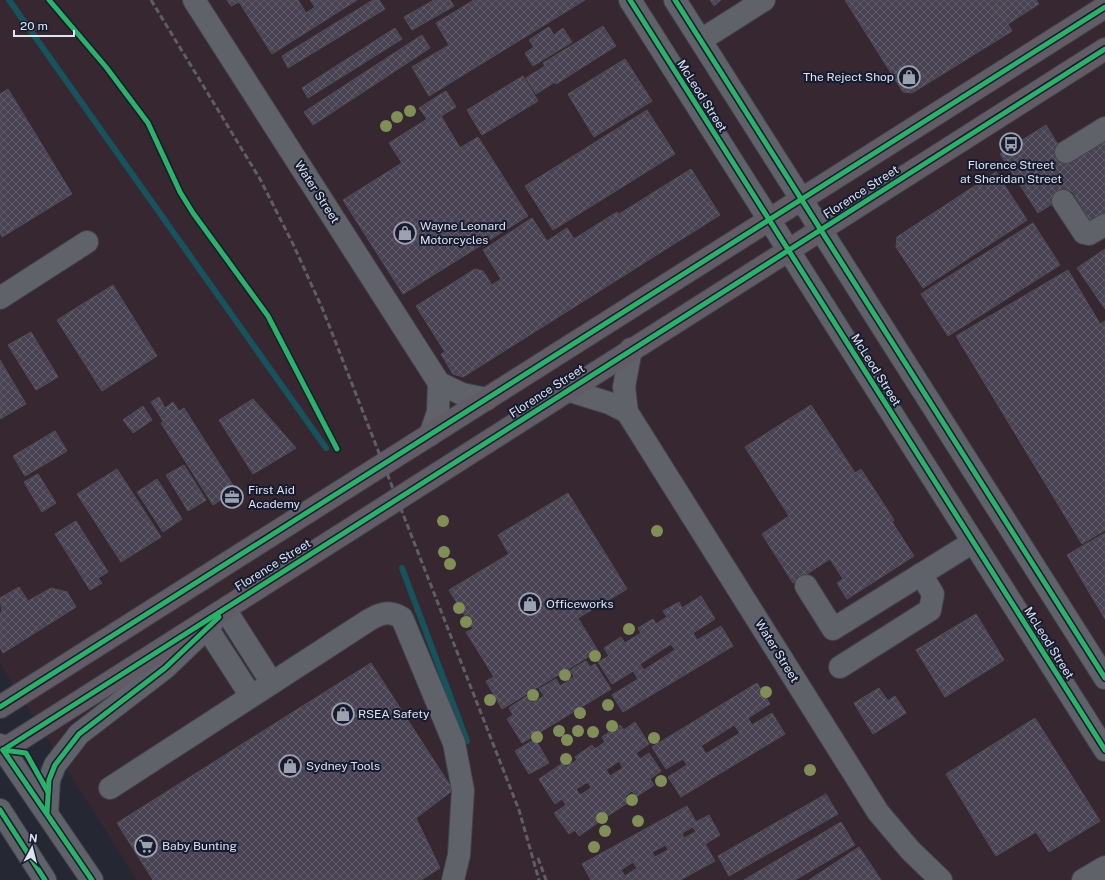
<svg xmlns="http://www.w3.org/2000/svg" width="1105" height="880" viewBox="0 0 1105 880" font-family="'Public Sans',sans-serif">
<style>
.commercial{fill:#362730}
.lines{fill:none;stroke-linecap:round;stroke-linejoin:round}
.stream{stroke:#17535d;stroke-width:6}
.building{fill:url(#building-cross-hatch);stroke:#504f58;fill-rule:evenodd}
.minor-casing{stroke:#40444e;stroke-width:24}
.major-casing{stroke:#40444e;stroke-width:24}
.minor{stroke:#60626a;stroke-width:22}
.major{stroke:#625c66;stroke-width:22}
.rail{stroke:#5c5e68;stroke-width:3;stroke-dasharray:6 3;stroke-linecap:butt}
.cycleway-casing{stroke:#161b2f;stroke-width:8}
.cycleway{stroke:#2db169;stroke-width:5}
.tree{fill:#808f58}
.labels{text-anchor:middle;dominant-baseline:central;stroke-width:4;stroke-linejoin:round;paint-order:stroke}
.poi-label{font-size:12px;fill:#dee3f1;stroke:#161b2f;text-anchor:start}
.street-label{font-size:12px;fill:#dee3f1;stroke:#161b2f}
</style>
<defs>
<pattern id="building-cross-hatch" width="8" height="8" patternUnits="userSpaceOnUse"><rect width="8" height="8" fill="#484252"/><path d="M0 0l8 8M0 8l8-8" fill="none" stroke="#625d6b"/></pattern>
</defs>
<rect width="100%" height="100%" fill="#252833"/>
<!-- commercial -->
<polygon class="commercial" points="0,0 1105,0 1105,880 137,880 0,664"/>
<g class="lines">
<!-- stream -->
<g class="stream">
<polyline points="9,0 326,448"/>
<polyline points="402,568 467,741"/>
</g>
</g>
<!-- building -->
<g class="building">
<polygon points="227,0 298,0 306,13 315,7 310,0 357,0 272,54 239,2 231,6"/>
<polygon points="373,0 379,0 385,9 288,68 282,56"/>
<polygon points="434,0 450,0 454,6 412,30 404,17"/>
<polygon points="474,0 585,0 429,96 412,67 449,45 436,23"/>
<polygon points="710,0 721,0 714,6"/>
<polygon points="845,0 993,0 1012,31 912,93 903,92"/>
<polygon points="993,0 1036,0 1039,4 1008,24"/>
<polygon points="603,26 616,46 556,84 555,82 536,94 526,78 545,66 543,63"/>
<polygon points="549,27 554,35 563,28 572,42 533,66 525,53 534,47 529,40"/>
<polygon points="395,28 402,39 308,98 302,88"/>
<polygon points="422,35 430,48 313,125 304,112"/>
<polygon points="625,59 652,101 594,137 568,94"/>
<polygon points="523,76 538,101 482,135 467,110"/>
<polygon points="8,89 72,194 2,237 0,233 0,94"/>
<polygon points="446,91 456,107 441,116 460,148 478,137 528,216 403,294 343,200 402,163 389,143 427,119 419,108"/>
<polygon points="647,110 675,154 553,230 525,186"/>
<polygon points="1046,125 1066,158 1105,134 1105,213 1091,222 1072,191 1038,213 1000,154"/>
<polygon points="691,169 720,215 463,377 453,374 441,354 445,352 416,306 475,269 483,271 492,285 501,279 483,250 532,218 547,241 567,228 574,239 617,212 619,214"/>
<polygon points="996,172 1027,220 923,288 896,247 897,237"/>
<polygon points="1033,223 1060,265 948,336 921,294"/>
<polygon points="1105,249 1105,309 1077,268"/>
<polygon points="1068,270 1100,324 1105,321 1105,530 1082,544 956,336"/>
<polygon points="113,285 157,356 102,391 57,320"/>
<polygon points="31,332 58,377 36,390 8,345"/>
<polygon points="0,360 26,404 0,419"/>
<polygon points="159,397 165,408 173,402 179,411 163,421 151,402"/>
<polygon points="253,399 296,448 253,474 219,420"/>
<polygon points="811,405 855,473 861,469 894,520 892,522 914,556 847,599 837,583 843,579 830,559 793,583 762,534 789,516 745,447"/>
<polygon points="143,406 152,420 133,433 123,420"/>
<polygon points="184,408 236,490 213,505 161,423"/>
<polygon points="55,431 67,451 25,476 13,456"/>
<polygon points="184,465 206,500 188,511 166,475"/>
<polygon points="117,469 161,537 121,562 77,494"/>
<polygon points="38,474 56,503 42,512 24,482"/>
<polygon points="157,479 182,519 163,532 137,492"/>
<polygon points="568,493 627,589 578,618 598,651 502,709 486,681 494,677 466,632 473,629 449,590 509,554 498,535"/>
<polygon points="76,521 108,572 98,578 102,583 90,590 55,534"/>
<polygon points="1105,533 1105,619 1067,555"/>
<polygon points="19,587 28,601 51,588 67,592 76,607 3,653 0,648 0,613 2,612 0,598"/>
<path d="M701 596 715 619 693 633 697 640 721 626 733 646 623 712 612 695 638 679 633 671 612 684 598 662 609 656 604 648 621 637 625 643 641 633 638 628 653 619 656 624 667 617 663 611 679 602 682 608ZM671 644 675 650 644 670 640 664Z"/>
<polygon points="976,614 1004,660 945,697 916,650"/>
<polygon points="586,661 590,667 595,664 611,689 522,743 507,719 513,715 509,708 527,696 532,703 544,696 539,689 556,679 560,686 574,677 570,670"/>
<polygon points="371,663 453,790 416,818 440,868 421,880 153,880 117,823"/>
<path d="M757 683 770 704 748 718 752 725 772 713 785 734 681 797 668 777 687 765 683 759 666 769 652 747ZM734 725 740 733 706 754 701 746Z"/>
<polygon points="879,688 888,701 895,696 906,713 873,734 854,703"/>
<polygon points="1035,718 1100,821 1049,852 1036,832 996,856 946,774"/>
<path d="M635 722 649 744 636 753 640 759 649 753 661 771 650 779 654 785 636 797 632 791 625 796 629 802 606 817 603 812 595 817 599 822 579 836 575 830 569 834 554 813 566 805 562 799 555 804 539 779 563 763 566 767 577 760 575 757 592 745 595 749 605 742 602 737 620 725 624 730ZM619 761 623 768 610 776 606 770ZM588 782 591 788 580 795 576 789Z"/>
<polygon points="535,739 549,763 529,774 515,751"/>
<polygon points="826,794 838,814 729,876 718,856"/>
<path d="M687 806 696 822 709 815 720 835 705 844 715 861 680 880H591L582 864ZM693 827 696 832 684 838 682 833ZM666 845 668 850 655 857 652 852ZM633 862 637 868 625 876 621 870Z"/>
<polygon points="841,822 855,845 795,880 744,880"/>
<polygon points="859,847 881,880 809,880"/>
</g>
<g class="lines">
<!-- minor casing -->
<g class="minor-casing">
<g id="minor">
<polyline points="194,0 439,383 462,394 487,399"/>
<polyline points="630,0 1105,750"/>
<polyline points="675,0 1105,678"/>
<polyline points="701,40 764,0"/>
<polyline points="1066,152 1105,128"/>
<polyline points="1063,201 1084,233 1089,234 1105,225"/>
<polyline points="0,298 87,242"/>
<polyline points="631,349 624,387 627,412 878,812 910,850 941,880"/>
<polyline points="567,390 609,403 627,412"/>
<polyline points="430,435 438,412 439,383"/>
<polyline points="806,586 833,629 973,542"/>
<polyline points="226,611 272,683"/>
<polyline points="207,628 251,696"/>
<polyline points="840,667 930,610 933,594 921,574"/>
<polyline points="0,745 92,880"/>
<path d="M110 788 369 620C381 613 390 610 402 618L454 743 463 790 459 855 453 880"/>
<polyline points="0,810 45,880"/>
<polyline points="47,813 49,780 55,765 79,734 165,668 212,623"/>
<polyline points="1083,880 1105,867"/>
</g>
</g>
<!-- major casing -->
<g class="major-casing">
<g id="major">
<polyline points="0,707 1105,7"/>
<polyline points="0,752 1105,49"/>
</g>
</g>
<!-- minor -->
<use href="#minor" class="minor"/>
<!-- major -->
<use href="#major" class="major"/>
<!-- rail -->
<g class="rail">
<polyline points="151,0 260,179 293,244 323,310 519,810 539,880"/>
<polyline points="538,858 546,880"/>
</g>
<!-- cycleway casing -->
<g class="cycleway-casing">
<g id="cycleway">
<polyline points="49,0 106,67 148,123 180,192 193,213 268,316 337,449"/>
<polyline points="630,0 1105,750"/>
<polyline points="675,0 1105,678"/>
<polyline points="0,707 1105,7"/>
<polyline points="3,750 1105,49"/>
<polyline points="3,750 92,880"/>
<polyline points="3,750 26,753 48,792"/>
<polyline points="0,810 45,880"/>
<polyline points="47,813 49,780 55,765 79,734 165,668 219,617"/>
</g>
</g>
<!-- cycleway -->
<use href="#cycleway" class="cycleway"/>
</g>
<!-- trees -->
<g class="tree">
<circle cx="410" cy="111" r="6"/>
<circle cx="397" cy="117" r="6"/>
<circle cx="386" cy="126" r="6"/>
<circle cx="443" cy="521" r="6"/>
<circle cx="657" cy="531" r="6"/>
<circle cx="444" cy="552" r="6"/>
<circle cx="450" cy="564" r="6"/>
<circle cx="459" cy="608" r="6"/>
<circle cx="466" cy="622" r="6"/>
<circle cx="629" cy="629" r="6"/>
<circle cx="595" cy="656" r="6"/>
<circle cx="565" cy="675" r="6"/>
<circle cx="766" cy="692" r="6"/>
<circle cx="533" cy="695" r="6"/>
<circle cx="490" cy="700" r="6"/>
<circle cx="608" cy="705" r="6"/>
<circle cx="580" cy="713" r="6"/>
<circle cx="612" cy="726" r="6"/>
<circle cx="559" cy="731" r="6"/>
<circle cx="578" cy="731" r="6"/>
<circle cx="593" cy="732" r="6"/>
<circle cx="537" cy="737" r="6"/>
<circle cx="654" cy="738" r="6"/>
<circle cx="567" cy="740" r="6"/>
<circle cx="566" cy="759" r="6"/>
<circle cx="810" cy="770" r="6"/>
<circle cx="661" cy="781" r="6"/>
<circle cx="632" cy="800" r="6"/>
<circle cx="602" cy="818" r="6"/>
<circle cx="638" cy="821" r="6"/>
<circle cx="605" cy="831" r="6"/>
<circle cx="594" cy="847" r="6"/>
</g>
<!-- icons -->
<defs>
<g id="shop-ring" transform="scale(1.15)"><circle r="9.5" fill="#161b2f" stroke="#9da2ae" stroke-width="1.5"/><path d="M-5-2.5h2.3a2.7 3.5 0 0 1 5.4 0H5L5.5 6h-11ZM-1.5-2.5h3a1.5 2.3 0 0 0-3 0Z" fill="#9da2ae"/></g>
<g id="bus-ring" transform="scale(1.15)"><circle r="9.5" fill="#161b2f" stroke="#9da2ae" stroke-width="1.5"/><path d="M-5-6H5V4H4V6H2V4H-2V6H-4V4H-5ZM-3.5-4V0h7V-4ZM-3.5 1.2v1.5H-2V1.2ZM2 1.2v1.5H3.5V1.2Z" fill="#9da2ae"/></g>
<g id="office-ring" transform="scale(1.15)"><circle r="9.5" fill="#161b2f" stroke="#9da2ae" stroke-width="1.5"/><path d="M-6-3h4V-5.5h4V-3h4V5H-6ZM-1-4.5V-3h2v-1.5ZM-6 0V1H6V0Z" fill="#9da2ae"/></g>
<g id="supermarket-ring" transform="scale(1.15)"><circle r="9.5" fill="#161b2f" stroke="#9da2ae" stroke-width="1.5"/><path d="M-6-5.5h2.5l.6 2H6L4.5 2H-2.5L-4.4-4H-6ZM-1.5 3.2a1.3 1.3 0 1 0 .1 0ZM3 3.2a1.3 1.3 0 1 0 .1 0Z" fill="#9da2ae"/></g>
</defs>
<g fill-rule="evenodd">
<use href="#shop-ring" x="909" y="77"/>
<use href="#bus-ring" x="1011" y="144"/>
<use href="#shop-ring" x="405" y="233"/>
<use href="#office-ring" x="232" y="497"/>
<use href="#shop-ring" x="530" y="604"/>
<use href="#shop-ring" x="343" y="714"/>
<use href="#shop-ring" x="290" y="766"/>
<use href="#supermarket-ring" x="146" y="846"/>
</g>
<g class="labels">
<!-- poi labels -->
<g class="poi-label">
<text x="894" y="77" text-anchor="end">The Reject Shop</text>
<text x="1011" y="165" text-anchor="middle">Florence Street<tspan x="1011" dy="14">at Sheridan Street</tspan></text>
<text x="420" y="226">Wayne Leonard<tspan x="420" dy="14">Motorcycles</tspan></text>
<text x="248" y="490">First Aid<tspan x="248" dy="14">Academy</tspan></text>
<text x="546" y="604">Officeworks</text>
<text x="358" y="714">RSEA Safety</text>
<text x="306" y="766">Sydney Tools</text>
<text x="162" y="846">Baby Bunting</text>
</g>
<!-- street labels -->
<g class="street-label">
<text transform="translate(702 96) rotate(58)">McLeod Street</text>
<text transform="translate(317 192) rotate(57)">Water Street</text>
<text transform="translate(861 192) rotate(-33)">Florence Street</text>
<text transform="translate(876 370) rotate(58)">McLeod Street</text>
<text transform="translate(547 391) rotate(-33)">Florence Street</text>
<text transform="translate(273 565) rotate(-32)">Florence Street</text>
<text transform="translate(1049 643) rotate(58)">McLeod Street</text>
<text transform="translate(777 651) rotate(58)">Water Street</text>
</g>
</g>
<!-- north arrow -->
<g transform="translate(32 848) rotate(7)" stroke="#161b2f" stroke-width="3" paint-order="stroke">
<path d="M0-3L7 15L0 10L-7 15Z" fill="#dee3f1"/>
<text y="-6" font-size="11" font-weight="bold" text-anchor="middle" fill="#dee3f1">N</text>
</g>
<!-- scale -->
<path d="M14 30v6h60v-6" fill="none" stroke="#dee3f1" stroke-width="2"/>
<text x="20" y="30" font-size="12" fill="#dee3f1" stroke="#161b2f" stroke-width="3" paint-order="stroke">20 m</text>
</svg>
